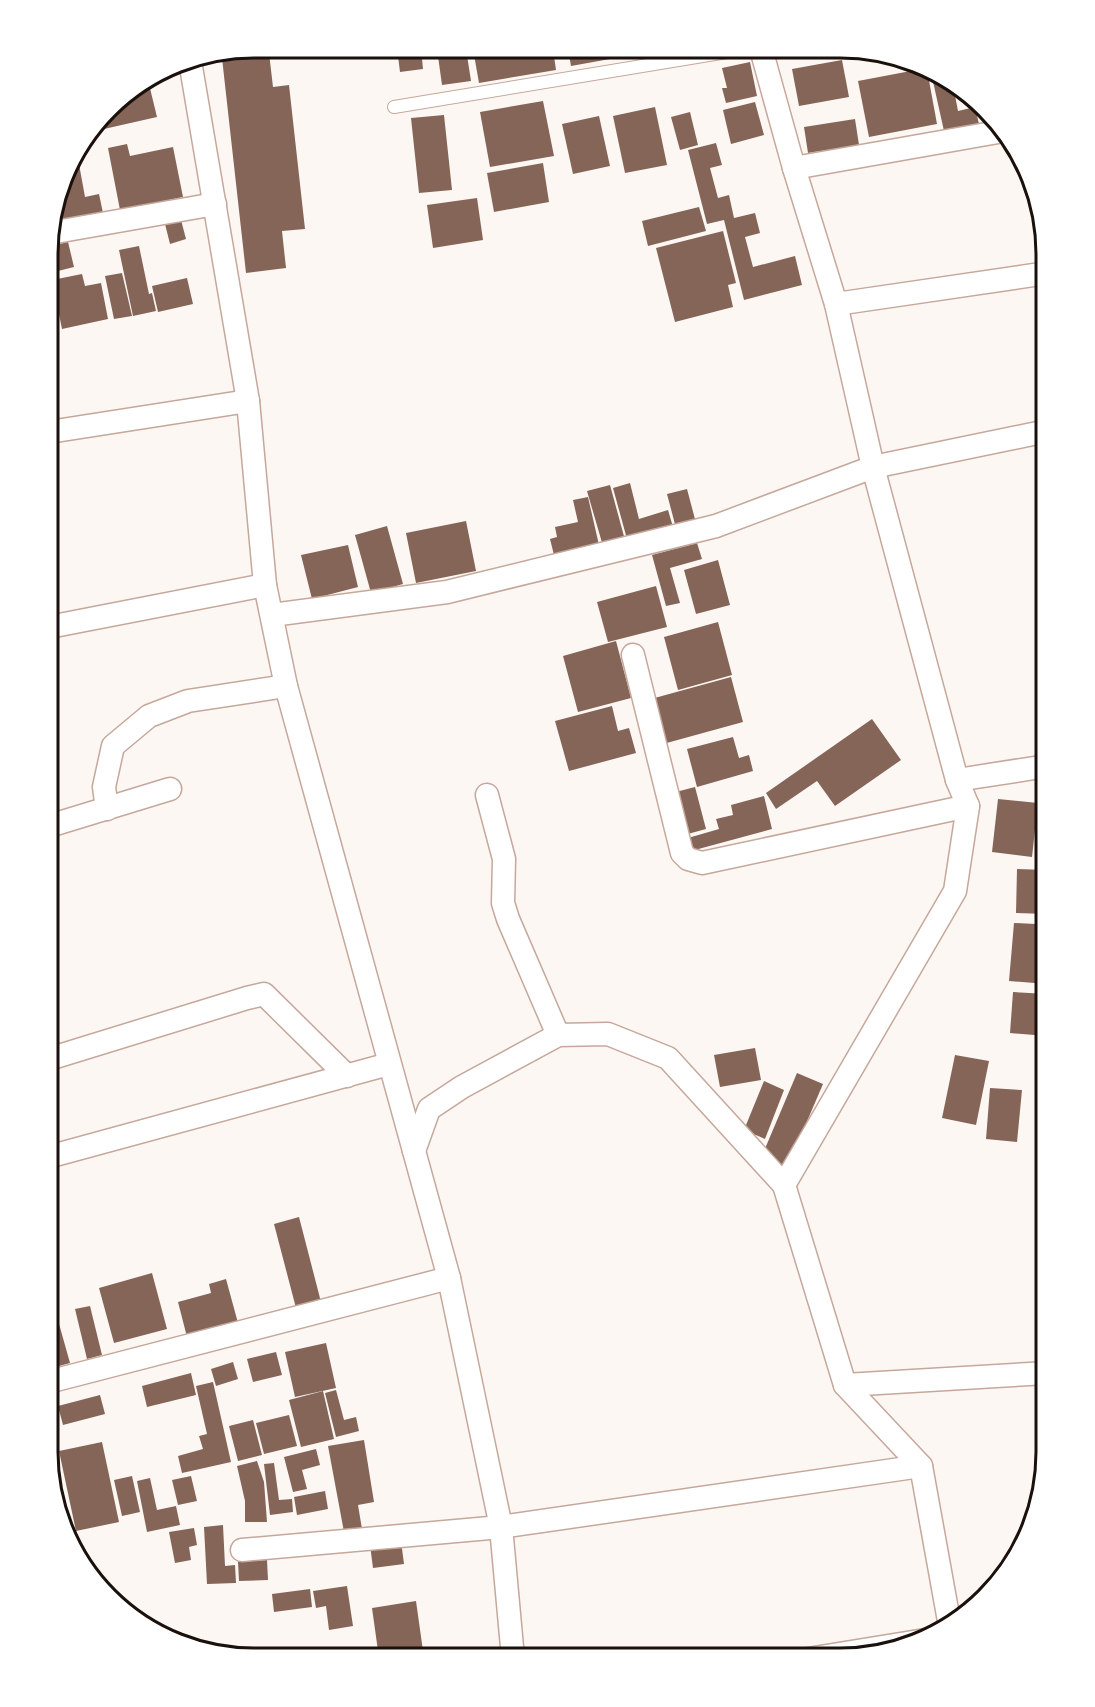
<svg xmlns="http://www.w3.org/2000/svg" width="1095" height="1707" viewBox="0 0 1095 1707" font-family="'Varela Round',sans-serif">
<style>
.building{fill:#856557}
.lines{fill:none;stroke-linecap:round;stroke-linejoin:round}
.lane-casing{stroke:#c5a89b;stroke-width:14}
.street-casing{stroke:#c5a89b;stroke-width:25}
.lane{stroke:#fff;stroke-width:12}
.street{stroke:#fff;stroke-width:22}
.rim{fill:none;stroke:#1b110c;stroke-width:3}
</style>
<rect width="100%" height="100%" fill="#fdf7f4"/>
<!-- building -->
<g class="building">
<polygon points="397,48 421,48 423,69 400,72"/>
<polygon points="437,49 466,49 471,81 442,85"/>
<polygon points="473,49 553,49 556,70 479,83"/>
<polygon points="568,49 608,49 610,59 571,66"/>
<polygon points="269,53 273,87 289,85 305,229 282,231 286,268 246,273 222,58"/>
<polygon points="842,60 849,97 799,106 792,69"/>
<polygon points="750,62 757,96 726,103 722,88 727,88 722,68"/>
<polygon points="916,70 928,75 937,124 869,137 858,81"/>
<polygon points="932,77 953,85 958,111 975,107 979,124 944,131"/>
<polygon points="148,80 157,117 104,129 102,120 118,99"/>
<polygon points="543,101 554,156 490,167 480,112"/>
<polygon points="755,102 764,135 731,144 723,110"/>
<polygon points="655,107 667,165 625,173 613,116"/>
<polygon points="690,112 698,145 680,150 671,117"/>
<polygon points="444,115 452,190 419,193 411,118"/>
<polygon points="599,116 610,166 573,174 562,124"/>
<polygon points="855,119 859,145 808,153 804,127"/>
<polygon points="716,143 722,165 710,168 718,198 729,195 734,218 755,213 760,233 745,237 753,267 795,256 802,285 744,300 724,220 707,224 688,150"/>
<polygon points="127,144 130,156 173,147 183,197 120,210 108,148"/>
<polygon points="77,153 85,197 99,194 103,213 51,224 69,163"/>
<polygon points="543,163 549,202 494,212 487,173"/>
<polygon points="477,198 483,240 433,248 427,205"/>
<polygon points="699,207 706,231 648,246 642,221"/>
<polygon points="181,220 186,239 170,244 165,224"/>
<polygon points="723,231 736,283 728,285 733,307 675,322 656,248"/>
<polygon points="68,242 74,267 54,272 50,246"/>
<polygon points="139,246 149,294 152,293 156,311 133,316 119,250"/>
<polygon points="122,273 132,316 114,319 105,276"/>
<polygon points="82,274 85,286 101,283 108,319 62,329 52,280"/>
<polygon points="187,278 193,304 158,312 152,286"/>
<polygon points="630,483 639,519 668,510 673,527 627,539 613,488"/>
<polygon points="610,485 625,540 603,546 587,491"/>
<polygon points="687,489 696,523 676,528 667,494"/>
<polygon points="588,497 599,545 554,555 550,539 557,537 555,527 578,522 573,500"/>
<polygon points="466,521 476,571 416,583 406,533"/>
<polygon points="387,526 403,584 371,593 355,535"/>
<polygon points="697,543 702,559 670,568 680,603 666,606 652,555"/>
<polygon points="348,545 358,587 312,599 301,555"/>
<polygon points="718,560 730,605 696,614 684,570"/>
<polygon points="656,586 667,627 608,642 597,602"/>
<polygon points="718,622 732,675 678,690 664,637"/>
<polygon points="616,641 631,698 578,712 563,656"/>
<polygon points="731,677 743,722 663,744 651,699"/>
<polygon points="612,706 618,731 629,728 636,753 569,771 555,721"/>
<polygon points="872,719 901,760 835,806 817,781 776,809 766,793"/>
<polygon points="733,737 739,758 749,755 753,771 697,787 687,749"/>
<polygon points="695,787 706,829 684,835 672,793"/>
<polygon points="764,796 772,829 691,851 688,838 719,829 716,819 733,815 731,805"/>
<polygon points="998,799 1038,803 1032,857 992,852"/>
<polygon points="1017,869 1047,870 1047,914 1016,913"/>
<polygon points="1014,923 1036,924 1035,938 1047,939 1047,984 1009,981"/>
<polygon points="1013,992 1047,994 1047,1036 1010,1033"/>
<polygon points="755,1048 761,1080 720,1087 714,1055"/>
<polygon points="955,1055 989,1061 976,1125 942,1118"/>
<polygon points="797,1073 823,1084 787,1168 761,1158"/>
<polygon points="764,1081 784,1090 765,1139 744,1130"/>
<polygon points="990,1088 1022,1090 1017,1142 986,1139"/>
<polygon points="299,1217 321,1302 296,1308 274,1224"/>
<polygon points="152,1273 167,1329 114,1343 99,1288"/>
<polygon points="226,1279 238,1323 187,1337 178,1302 211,1293 209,1284"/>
<polygon points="54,1306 70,1363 48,1369 48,1307"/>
<polygon points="90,1306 102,1355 87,1359 75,1309"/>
<polygon points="326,1343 336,1388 295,1397 285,1352"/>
<polygon points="276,1352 282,1375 253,1382 247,1359"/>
<polygon points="233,1362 238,1379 216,1386 211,1369"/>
<polygon points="191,1373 196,1395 147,1407 142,1386"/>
<polygon points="213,1382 231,1462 182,1473 178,1456 203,1449 199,1436 207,1434 196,1386"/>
<polygon points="336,1390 344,1420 356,1417 359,1431 336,1437 325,1393"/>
<polygon points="323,1391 334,1439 301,1447 289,1400"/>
<polygon points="100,1395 105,1414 63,1425 58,1406"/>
<polygon points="289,1415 297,1446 264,1454 256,1423"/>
<polygon points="253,1420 262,1455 238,1461 229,1426"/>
<polygon points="49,1439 58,1473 52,1475 48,1453"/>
<polygon points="364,1440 374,1502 358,1505 362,1529 344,1532 328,1446"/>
<polygon points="102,1442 119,1522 76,1531 59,1451"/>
<polygon points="316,1449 320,1465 302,1470 307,1489 293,1492 284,1457"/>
<polygon points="257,1461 264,1482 267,1522 245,1522 245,1501 237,1466"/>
<polygon points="274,1463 279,1500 292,1499 293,1512 270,1515 264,1464"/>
<polygon points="132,1476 140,1512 122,1516 114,1480"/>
<polygon points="191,1476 197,1501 178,1505 172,1480"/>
<polygon points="150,1478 157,1510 176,1506 180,1525 147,1532 137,1481"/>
<polygon points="325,1491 328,1509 297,1515 294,1497"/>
<polygon points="223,1525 225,1566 235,1565 236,1583 207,1584 204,1527"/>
<polygon points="194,1528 197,1545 189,1547 191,1560 175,1563 169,1532"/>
<polygon points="401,1541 404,1564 373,1568 370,1545"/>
<polygon points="267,1560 268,1580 239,1581 238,1562"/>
<polygon points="347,1586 353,1626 329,1630 326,1606 316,1608 313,1591"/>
<polygon points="310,1589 312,1607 274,1612 272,1594"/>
<polygon points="416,1601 424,1658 379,1658 372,1608"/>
</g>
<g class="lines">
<!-- lane casing -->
<g class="lane-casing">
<polyline id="lane" points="394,107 745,49"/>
</g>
<!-- street casing -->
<g class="street-casing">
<g id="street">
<polyline points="761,49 794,168 836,304 873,467 957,780 968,806 955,891 784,1185"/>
<polyline points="190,61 248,401 265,585 286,686 449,1278 501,1527 513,1658"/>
<polyline points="794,168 998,132"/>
<polyline points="50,233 215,204"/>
<polyline points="836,304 1047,273"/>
<polyline points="49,432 248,401"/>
<polyline points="272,615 447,592 716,526 873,467 1047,431"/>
<polyline points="49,627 265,585"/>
<polyline points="633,655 682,853 688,859 702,863 968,806"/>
<polyline points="957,780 1047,766"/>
<polyline points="487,795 504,859 503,903 508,919 558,1035"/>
<polyline points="107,809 104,787 113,746 149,716 188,701 286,686"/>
<polyline points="49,826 170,789"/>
<polyline points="49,1059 247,998 264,994 347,1076"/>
<polyline points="414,1151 429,1109 462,1087 558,1035 608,1034 668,1058 784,1185 845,1385 921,1466 949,1621"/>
<polyline points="48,1157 389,1064"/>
<polyline points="48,1382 449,1278"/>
<polyline points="845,1385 1047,1373"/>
<polyline points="242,1550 501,1527 921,1466"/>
<polyline points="808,1659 925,1640"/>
</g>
</g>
<!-- lane -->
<use href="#lane" class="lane"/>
<!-- street -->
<use href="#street" class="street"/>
</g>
<!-- crop -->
<path d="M0 0H1095V1707H0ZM254 58H840A196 196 0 0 1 1036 254V1452A196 196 0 0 1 840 1648H254A196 196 0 0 1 58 1452V254A196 196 0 0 1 254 58Z" fill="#fff" fill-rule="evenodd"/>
<path class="rim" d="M254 58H840A196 196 0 0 1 1036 254V1452A196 196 0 0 1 840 1648H254A196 196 0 0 1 58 1452V254A196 196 0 0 1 254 58Z"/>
</svg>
